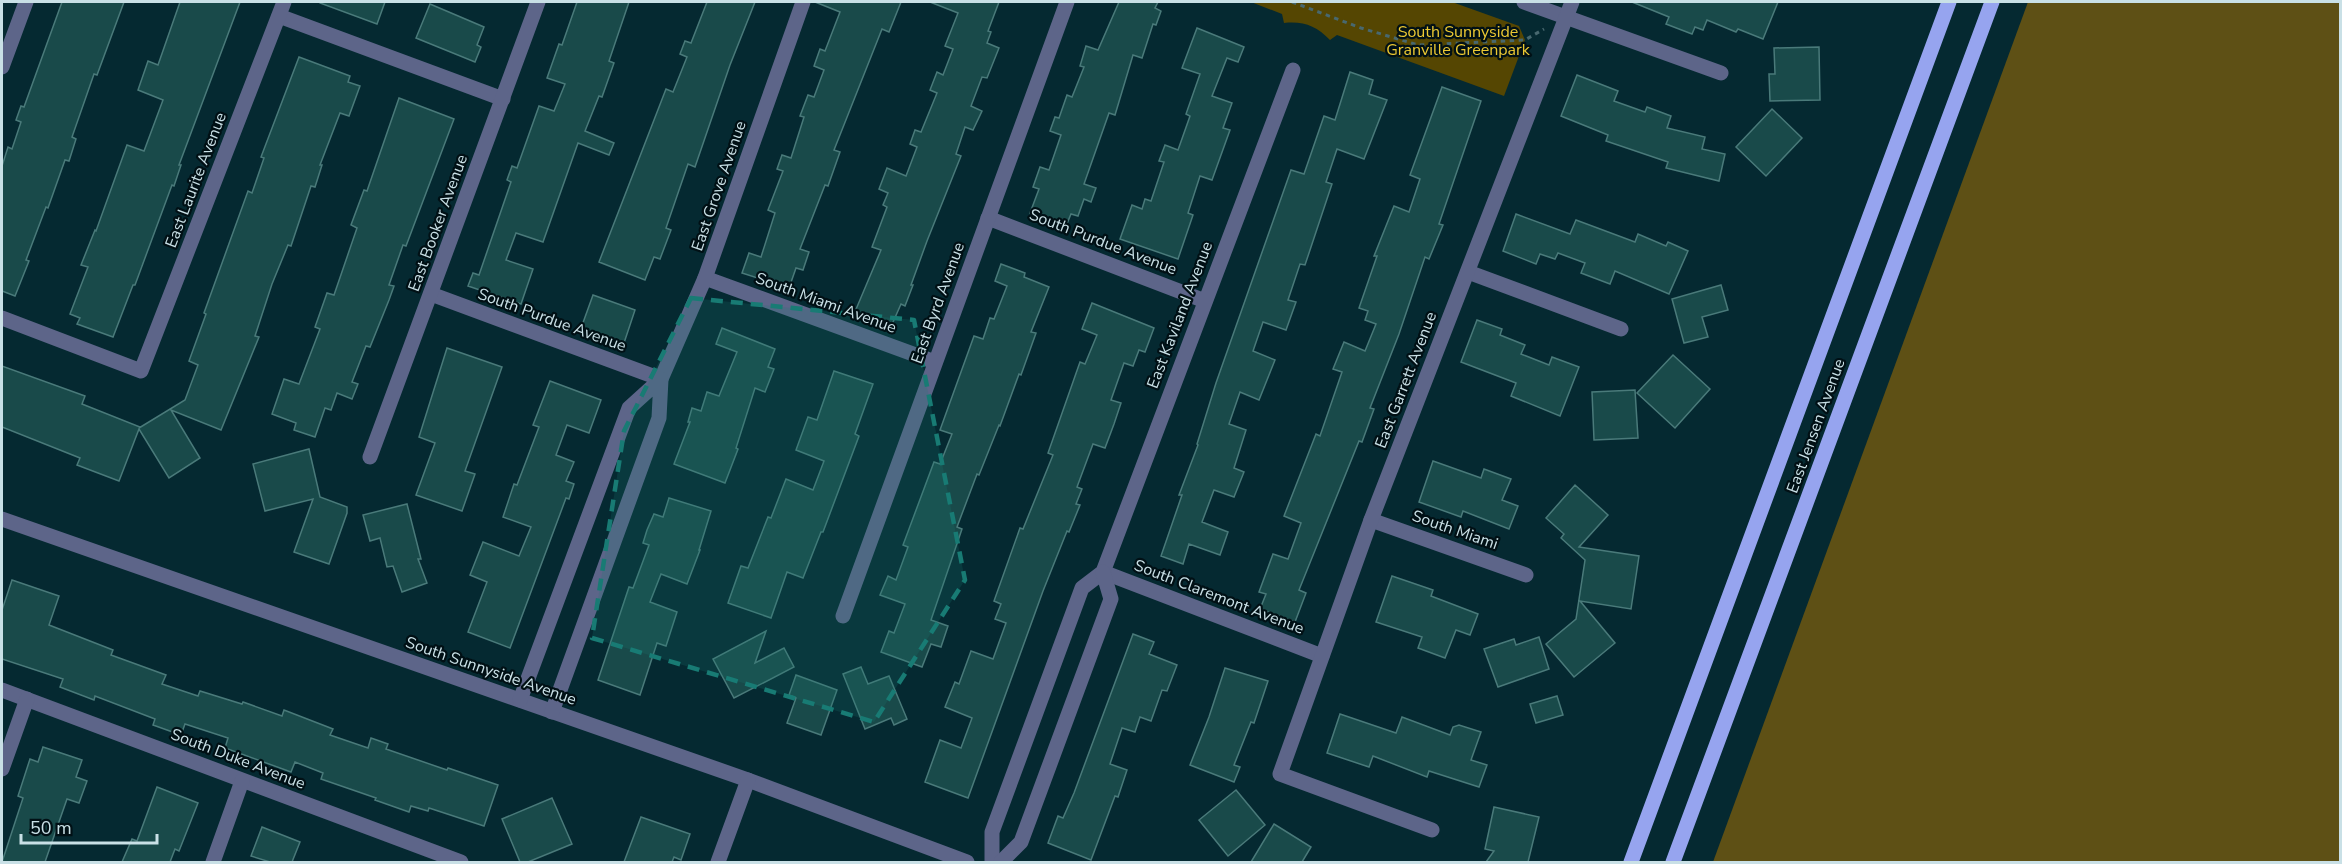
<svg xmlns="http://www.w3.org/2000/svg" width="2342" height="864" viewBox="0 0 2342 864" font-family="'Nunito Sans',sans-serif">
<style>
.green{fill:#554602}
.forest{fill:#5e5015}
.building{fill:#194a4a;stroke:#4a7a7a;stroke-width:1.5}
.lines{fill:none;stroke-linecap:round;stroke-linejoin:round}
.path{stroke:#48686f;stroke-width:3;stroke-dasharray:4.5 4.5;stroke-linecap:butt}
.minor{stroke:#5d6589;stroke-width:15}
.major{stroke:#96a4ef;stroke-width:15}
.marked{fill:#187b74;fill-opacity:0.2;stroke:#187b74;stroke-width:4.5;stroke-dasharray:12 8;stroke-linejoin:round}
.labels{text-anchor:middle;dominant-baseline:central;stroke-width:4.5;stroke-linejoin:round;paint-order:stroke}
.park-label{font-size:16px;fill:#ecc933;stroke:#011015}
.street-label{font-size:16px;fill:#c9e0e6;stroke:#011015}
</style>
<rect width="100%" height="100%" fill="#052931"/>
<!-- green -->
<path class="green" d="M1251 2H1452L1519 26 1525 40 1504 96 1337 35 1330 40C1316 26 1304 21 1284 23L1282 14Z"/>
<!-- forest -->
<polygon class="forest" points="2028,2 2340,2 2340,862 1713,862"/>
<!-- building -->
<g class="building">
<polygon points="62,2 124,2 97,75 94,74 72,137 76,139 69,161 65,160 48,208 46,207 26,260 29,261 15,296 2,291 2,166 8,147 12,149 21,122 16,120 21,106 24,107"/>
<polygon points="180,2 240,2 179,165 181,165 174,186 172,185 135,285 133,285 113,337 77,324 80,318 70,314 88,267 81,265 95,230 96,231 127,145 144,151 163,100 138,90 148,61 158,65"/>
<polygon points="320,2 385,2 377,24 320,3"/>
<polygon points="577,2 629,2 609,61 614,63 602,97 599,96 585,131 614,143 609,155 578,143 543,242 516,233 506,260 533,269 521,304 468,286 473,273 479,275 511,182 507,180 512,166 517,168 539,106 554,111 565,84 547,78 559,44 562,45"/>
<polygon points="707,2 755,2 730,65 695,167 688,164 666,228 671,230 660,259 654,257 645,280 599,262 666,89 673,92 687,57 680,54 685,41 691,43"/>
<polygon points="815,2 901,2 889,32 882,29 834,150 840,152 828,186 825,185 800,249 809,252 803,270 796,268 789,288 742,273 749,253 761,257 775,213 768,210 783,171 777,169 782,155 791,158 804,117 800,116 808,95 814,97 824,70 814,66 820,49 825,51 840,12"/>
<polygon points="930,2 999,2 988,31 991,32 987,43 999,48 987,78 982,77 971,106 982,111 973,130 965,127 956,154 961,156 927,241 911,285 913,285 905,306 901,304 890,329 854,314 881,250 872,247 887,207 883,205 888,193 879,189 887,168 906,176 917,147 910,144 915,130 921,132 937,93 930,90 937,72 943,75 953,49 945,46 958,13"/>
<polygon points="1119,2 1158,2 1155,8 1161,11 1156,25 1153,24 1142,58 1133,55 1115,115 1109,113 1084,184 1096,188 1091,202 1084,199 1078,216 1071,214 1066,226 1030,213 1039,189 1033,187 1040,167 1049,170 1061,135 1050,131 1055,117 1059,118 1067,95 1072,97 1084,67 1080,66 1086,46 1098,50"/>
<polygon points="1632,2 1778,2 1763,39 1738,29 1736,32 1707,20 1703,30 1695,27 1692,34 1666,24 1669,17"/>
<polygon points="430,4 484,27 477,45 481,47 475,62 416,38"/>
<polygon points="1197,28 1244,47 1238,62 1227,58 1212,96 1232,103 1223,128 1230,130 1212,180 1200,176 1188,213 1193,215 1178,259 1120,239 1132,205 1142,209 1145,199 1151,201 1164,162 1159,161 1165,145 1178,150 1190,116 1186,114 1200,74 1182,68"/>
<polygon points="1819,47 1820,100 1770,101 1769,74 1775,74 1774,48"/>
<polygon points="299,57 350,76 348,82 360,86 349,116 340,113 320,165 322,165 315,187 311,186 291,246 288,245 272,284 255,336 259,337 221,430 171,410 200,458 169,478 139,429 119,481 77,465 80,458 2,427 2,366 85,396 82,404 140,427 139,428 185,400 198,365 189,361 206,314 204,313 248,191 252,193 264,158 261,157"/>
<polygon points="1350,72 1373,80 1369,94 1387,100 1364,159 1337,149 1326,182 1332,184 1305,265 1300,264 1288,300 1296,302 1286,330 1263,322 1253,351 1275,360 1259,400 1240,392 1229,424 1246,430 1234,468 1244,472 1234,497 1214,490 1202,522 1228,532 1220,555 1189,544 1183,564 1161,556 1182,495 1179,495 1198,445 1197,444 1216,383 1291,170 1304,174 1324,116 1335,120"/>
<polygon points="1577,75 1618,91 1614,101 1645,112 1647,107 1671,116 1667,128 1705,137 1702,149 1725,154 1719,181 1666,168 1668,162 1606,141 1608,135 1561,116"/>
<polygon points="1442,87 1481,101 1439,224 1443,225 1429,259 1425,257 1399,334 1370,408 1374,409 1362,442 1359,441 1299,590 1306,593 1295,622 1260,609 1266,594 1259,592 1273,554 1288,559 1301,523 1284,516 1316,434 1320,436 1342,372 1333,369 1344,342 1365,351 1376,324 1365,320 1368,311 1359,308 1377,256 1374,256 1394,206 1409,212 1420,179 1410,175"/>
<polygon points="399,98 454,119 406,246 403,245 389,285 394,286 389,300 370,347 366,346 352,382 358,384 352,399 337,393 331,410 325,408 315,437 294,430 296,423 272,414 284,379 299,384 320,329 315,327 327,293 334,295 357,228 351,225 364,190 367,191"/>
<polygon points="1772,109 1802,138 1766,176 1736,147"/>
<polygon points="1516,214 1570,234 1576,220 1635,242 1638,234 1666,246 1668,242 1688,251 1669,294 1615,271 1610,284 1581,273 1585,263 1558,253 1555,259 1540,254 1536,264 1503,251"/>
<polygon points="1001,264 1025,273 1024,277 1049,287 1031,332 1036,333 1021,375 1019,374 1000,426 999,425 979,475 977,474 957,527 962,529 931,620 948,626 941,647 931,644 922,667 881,652 889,631 894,633 905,604 880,595 888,576 896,580 908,547 903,545 934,462 940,464 952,434 940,430 974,336 983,339 990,318 994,319 1007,286 995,281"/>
<polygon points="1721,285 1728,310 1702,317 1708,337 1684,343 1672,299"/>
<polygon points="593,295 635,310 623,346 580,331"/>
<polygon points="1092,303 1154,328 1145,352 1139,350 1133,366 1124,363 1111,400 1121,403 1114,424 1105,448 1093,444 1077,487 1082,489 1076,504 1080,505 1069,532 1067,531 1043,591 968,798 925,782 940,740 961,748 972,718 945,707 955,682 959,684 971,651 993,659 1006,623 995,619 1001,604 994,601 1020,528 1023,529 1053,455 1048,453 1080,362 1085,364 1097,335 1082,329"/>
<polygon points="1477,320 1502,329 1500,335 1525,345 1521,354 1549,365 1552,357 1579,367 1560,416 1511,396 1516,383 1461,362"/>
<polygon points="722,328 775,349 768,367 774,369 765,392 755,388 736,448 738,449 725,483 674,464 690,422 688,422 692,408 701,411 707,392 719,396 737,352 716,344"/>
<polygon points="447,348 502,367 465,471 475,474 462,511 416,495 435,443 419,437"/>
<polygon points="1673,355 1710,389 1675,428 1637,393"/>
<polygon points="834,371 873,384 855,434 859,436 823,532 821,532 803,578 787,572 771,618 728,603 741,566 748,568 768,517 771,518 786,479 813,490 824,461 796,450 808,417 817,420"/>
<polygon points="550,381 601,400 589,433 567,425 556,455 574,462 566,481 574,484 569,499 566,498 510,648 468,632 487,582 470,575 483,542 519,556 531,527 503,517 514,484 517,485 539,427 533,425"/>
<polygon points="1635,390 1638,438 1594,440 1592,392"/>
<polygon points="309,449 320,497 347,507 347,513 329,564 294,552 313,499 265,511 253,464"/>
<polygon points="1433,461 1481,478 1484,469 1511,479 1502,500 1518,506 1509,529 1463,511 1461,517 1419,502"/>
<polygon points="1575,485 1608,515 1579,547 1639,556 1631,609 1580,601 1615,643 1574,677 1546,644 1576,619 1585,560 1561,538 1564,534 1546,518"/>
<polygon points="669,498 711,511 699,550 700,550 687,584 661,574 650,602 677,612 666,646 657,643 640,695 598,680 629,587 633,588 649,545 643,543 647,530 654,514 663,517"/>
<polygon points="407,504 421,559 418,559 427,583 402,592 393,566 387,567 380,538 370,541 363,515"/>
<polygon points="1392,576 1433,590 1431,596 1478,614 1470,635 1456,630 1445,658 1418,648 1422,637 1376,622"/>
<polygon points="12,580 59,596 49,625 113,650 111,655 166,675 162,684 198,696 200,691 242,704 243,702 282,716 284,710 333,729 330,735 368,748 371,738 388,744 386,749 447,770 448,768 498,785 484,826 429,808 428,811 411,806 409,812 375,800 376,798 321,779 323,773 295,762 291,772 225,748 228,738 185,724 181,735 153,725 155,719 95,696 94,700 60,687 63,679 2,659 2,610"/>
<polygon points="766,631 755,663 784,648 794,667 734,698 713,659"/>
<polygon points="1133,634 1154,642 1149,654 1177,665 1167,691 1162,690 1151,721 1140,717 1135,732 1122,728 1110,764 1127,770 1118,797 1115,796 1091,860 1048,843 1058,816 1063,818 1074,793"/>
<polygon points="1539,637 1549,669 1498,687 1484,649 1514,639 1516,645"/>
<polygon points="861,667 868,684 889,676 907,719 894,725 891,718 865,729 843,674"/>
<polygon points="1225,668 1268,681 1254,723 1251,722 1234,765 1240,767 1234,782 1190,765 1209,717"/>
<polygon points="796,675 837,690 821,735 787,723 796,698 789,695"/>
<polygon points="1557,696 1563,715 1536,723 1530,704"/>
<polygon points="1340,714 1396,733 1402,717 1450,735 1453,727 1459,725 1481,732 1471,760 1487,765 1479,787 1429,771 1427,777 1373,756 1369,767 1327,753"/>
<polygon points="43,747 82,760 76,777 87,781 79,803 67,799 45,862 2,862 23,798 18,796 30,759 38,762"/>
<polygon points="157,787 198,803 179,851 175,849 170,862 122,862 132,839 137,841"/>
<polygon points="1236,790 1265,825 1228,856 1199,820"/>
<polygon points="552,798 572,844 528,862 520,862 502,819"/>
<polygon points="1494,807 1539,817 1528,862 1486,862 1494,851 1485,849"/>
<polygon points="641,817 690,834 681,860 674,857 672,862 624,862"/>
<polygon points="1274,824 1311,847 1302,862 1251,862"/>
<polygon points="262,827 300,842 292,862 270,862 251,856"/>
</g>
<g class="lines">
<!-- path -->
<polyline class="path" points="1292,2 1361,28 1418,45 1525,40 1544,29"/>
<!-- minor -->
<g class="minor">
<polyline points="1524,2 1721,73"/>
<polyline points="279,16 503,99"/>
<polyline points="2,67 26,2"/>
<polyline points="988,218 1205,301"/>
<polyline points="1468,272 1621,329"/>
<polyline points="705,278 935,362"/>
<polyline points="431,294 661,379 705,278 803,2"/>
<polyline points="2,318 141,371 284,2"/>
<polyline points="370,457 538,2"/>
<polyline points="2,519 748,780 967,862"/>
<polyline points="1371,520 1526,575"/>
<polyline points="1103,572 1322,656"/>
<polyline points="843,616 1067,2"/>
<polyline points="2,690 461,862"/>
<polyline points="520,700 629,408 661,379 659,418 552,712"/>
<polyline points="2,769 27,699"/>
<polyline points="1432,830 1280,774 1371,520 1572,2"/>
<polyline points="213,862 242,781"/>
<polyline points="718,862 748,780"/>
<polyline points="992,862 992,832 1082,588 1103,572 1293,70"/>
<polyline points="1001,862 1021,842 1111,599 1103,572"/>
</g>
<!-- major -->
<g class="major">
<polyline points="1631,862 1949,2"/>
<polyline points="1673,862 1992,2"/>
</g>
</g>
<!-- marked area -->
<path class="marked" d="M691 298 914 320 965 580 874 722 592 638 624 431Z"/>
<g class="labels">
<!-- park labels -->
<g class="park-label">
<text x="1458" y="32">South Sunnyside<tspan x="1458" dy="18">Granville Greenpark</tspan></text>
</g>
<!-- street labels -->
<g class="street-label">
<text transform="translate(196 180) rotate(-69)">East Laurite Avenue</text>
<text transform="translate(719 186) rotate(-71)">East Grove Avenue</text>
<text transform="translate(438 223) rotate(-70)">East Booker Avenue</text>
<text transform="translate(1103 242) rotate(21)">South Purdue Avenue</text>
<text transform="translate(826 303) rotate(20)">South Miami Avenue</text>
<text transform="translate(938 303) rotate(-70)">East Byrd Avenue</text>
<text transform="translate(1180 315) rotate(-69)">East Kaviland Avenue</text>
<text transform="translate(552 320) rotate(20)">South Purdue Avenue</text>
<text transform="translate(1406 380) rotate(-69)">East Garrett Avenue</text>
<text transform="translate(1816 426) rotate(-70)">East Jensen Avenue</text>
<text transform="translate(1455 530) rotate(19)">South Miami</text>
<text transform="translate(1219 597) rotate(21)">South Claremont Avenue</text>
<text transform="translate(491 671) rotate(19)">South Sunnyside Avenue</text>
<text transform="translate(238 759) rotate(21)">South Duke Avenue</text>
</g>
</g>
<!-- border -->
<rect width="2342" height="864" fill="none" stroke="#c9e0e6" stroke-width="6"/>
<!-- scale -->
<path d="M21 834v9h136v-9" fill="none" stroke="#c9e0e6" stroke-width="3"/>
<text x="30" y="834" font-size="18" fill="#c9e0e6" stroke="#011015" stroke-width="4.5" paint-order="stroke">50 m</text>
</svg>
